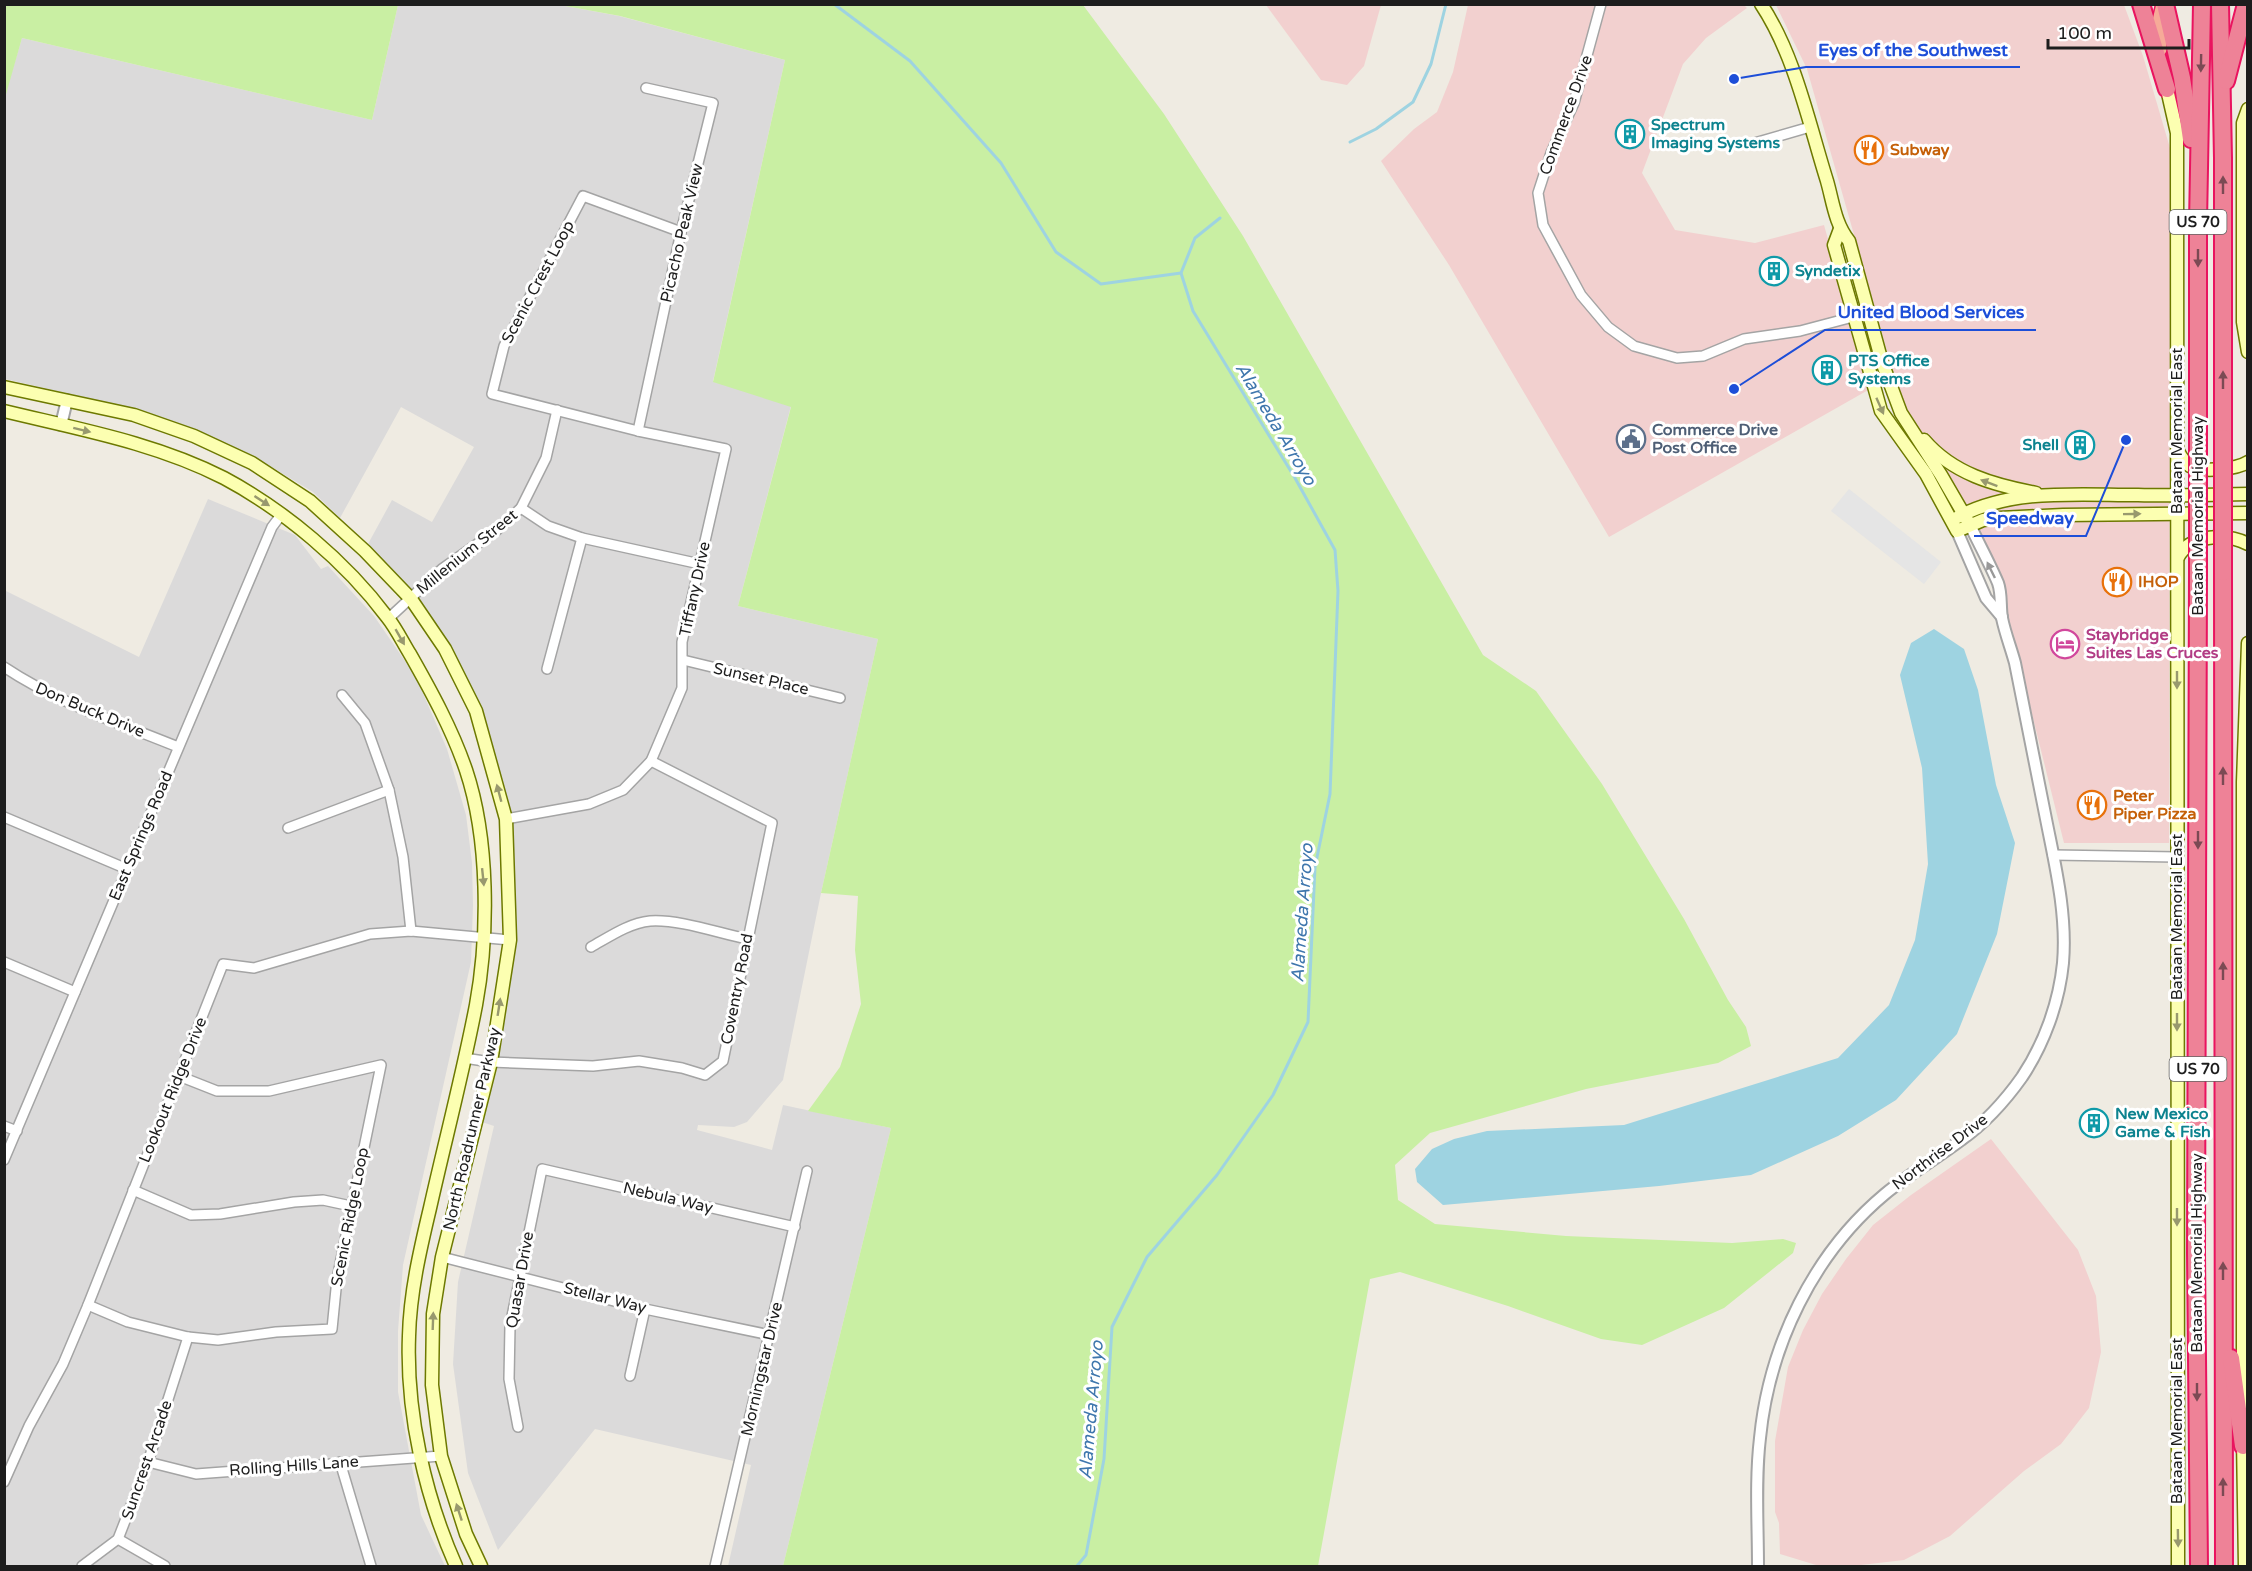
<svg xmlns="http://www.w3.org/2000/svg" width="2252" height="1571" viewBox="0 0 2252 1571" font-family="'Varela Round',sans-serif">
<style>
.residential{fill:#dbdada}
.commercial{fill:#f2d0cf}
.grass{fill:#c9efa3}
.parking{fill:#e5e5e5}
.water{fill:#9ed3e1}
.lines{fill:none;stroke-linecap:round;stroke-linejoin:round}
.stream{stroke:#9ed3e1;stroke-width:3}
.minor-casing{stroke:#a4a4a4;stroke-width:12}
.tertiary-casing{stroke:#a4a4a4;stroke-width:14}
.secondary-casing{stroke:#6d7900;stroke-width:15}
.trunk-casing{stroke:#e9145f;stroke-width:18}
.motorway-casing{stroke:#e9145f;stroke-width:20}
.minor{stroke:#fff;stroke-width:9}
.tertiary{stroke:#fff;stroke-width:10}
.secondary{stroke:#fcffb1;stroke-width:12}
.trunk{stroke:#f6aa98;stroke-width:15}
.motorway{stroke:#ee8297;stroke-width:16}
.motorway-bridge-casing{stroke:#e9145f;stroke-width:20;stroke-linecap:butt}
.motorway-bridge{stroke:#ee8297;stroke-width:16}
.oneway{fill:#7b4a54}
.oneway2{fill:#98996e}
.oneway3{fill:#999}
.labels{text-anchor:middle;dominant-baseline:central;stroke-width:6;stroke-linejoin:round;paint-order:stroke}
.shield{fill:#fff;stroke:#616161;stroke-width:1.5}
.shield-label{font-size:15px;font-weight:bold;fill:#1d1d1d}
.street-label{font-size:16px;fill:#1d1d1d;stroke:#fff}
.culture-label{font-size:16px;font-weight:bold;fill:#0d838f;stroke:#fff;text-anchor:start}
.food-label{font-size:16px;font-weight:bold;fill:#c56008;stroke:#fff;text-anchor:start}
.service-label{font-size:16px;font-weight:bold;fill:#4e5e75;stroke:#fff;text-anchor:start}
.hotel-label{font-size:16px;font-weight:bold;fill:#b23c85;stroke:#fff;text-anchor:start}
.water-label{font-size:18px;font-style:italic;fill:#3f77ad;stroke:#fff}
.leader{fill:none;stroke:#1d4ed8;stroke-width:2}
.callout-dot{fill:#1d4ed8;stroke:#fff;stroke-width:2}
.callout-label{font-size:18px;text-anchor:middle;font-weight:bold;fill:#1d4ed8;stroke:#fff;stroke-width:6;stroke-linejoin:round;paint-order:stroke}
</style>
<rect width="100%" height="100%" fill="#efebe2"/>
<!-- residential -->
<g class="residential">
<polygon points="398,5 560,5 619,16 785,60 713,381 791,406 738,606 878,639 821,893 783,1080 747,1122 734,1127 698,1125 697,1130 772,1150 783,1105 891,1128 783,1566 728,1566 751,1465 595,1429 498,1550 468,1473 453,1364 458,1282 494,1126 476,1120 510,940 506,819 481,708 445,649 420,600 368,544 392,500 432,522 474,447 401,407 340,518 313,492 255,457 196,430 136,409 5,379 4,98 22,38 372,120"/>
<polygon points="208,499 295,535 321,569 328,566 374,616 416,677 447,749 466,815 472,863 473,905 471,962 403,1265 398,1331 398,1392 421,1515 445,1566 5,1566 4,590 139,657"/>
</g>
<!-- commercial -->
<g class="commercial">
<polygon points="1266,5 1381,5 1364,66 1347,85 1321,80"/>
<polygon points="1468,5 1744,5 1747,8 1706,38 1683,64 1642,173 1675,230 1755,243 1824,225 1870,389 1609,537 1449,265 1381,161 1414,129 1437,112 1453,72"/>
<polygon points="1776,5 2124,5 2143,56 2170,148 2169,843 2064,843 1993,557 1904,411 1807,69"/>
<polygon points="1991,1139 2078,1250 2096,1296 2101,1352 2089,1408 2061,1444 2024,1471 1950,1536 1904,1560 1861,1565 1816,1565 1780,1554 1779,1523 1775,1512 1775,1441 1788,1367 1803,1330 1822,1294 1846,1259 1873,1225 1911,1195"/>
</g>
<!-- grass -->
<g class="grass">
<polygon points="5,4 398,4 398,5 372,120 22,38 5,98"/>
<polygon points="560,5 1083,5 1164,114 1243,236 1483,655 1536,691 1602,784 1684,919 1728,1000 1746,1027 1751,1046 1718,1063 1586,1089 1430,1133 1395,1165 1398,1200 1435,1224 1566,1236 1732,1243 1783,1239 1796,1243 1793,1253 1724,1308 1642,1345 1601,1339 1508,1306 1400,1272 1370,1279 1318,1566 783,1566 891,1128 808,1111 840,1067 861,1004 855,950 858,896 821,893 878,639 738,606 791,407 713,382 785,60 620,16"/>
</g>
<!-- parking -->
<polygon class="parking" points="1849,489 1941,562 1924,584 1831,511"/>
<!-- water -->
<polygon class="water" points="1934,629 1964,649 1978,690 1996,785 2015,843 1997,934 1957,1034 1896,1100 1838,1136 1751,1175 1659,1186 1443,1205 1417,1182 1415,1169 1432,1149 1454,1139 1487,1131 1624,1125 1838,1058 1889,1005 1915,940 1928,864 1922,768 1900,675 1911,643"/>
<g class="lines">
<!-- stream -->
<g class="stream">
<polyline points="834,4 910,61 1001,163 1056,252 1101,284 1181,273"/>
<polyline points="1350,142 1376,129 1413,102 1431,64 1446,4"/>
<polyline points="1077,1566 1086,1555 1104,1459 1112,1327 1147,1257 1217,1175 1273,1095 1308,1022 1315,867 1330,794 1338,591 1335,550 1295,478 1193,311 1181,273 1195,238 1220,218"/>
</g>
<!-- minor casing -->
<g class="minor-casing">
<g id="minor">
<polyline points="1601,4 1574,103 1551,153 1538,193 1543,225 1581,295 1608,327 1634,346 1677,358 1703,356 1744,339 1800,331 1868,313"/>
<polyline points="1751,144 1810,127"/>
<polyline points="638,431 681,232 713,103 646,88"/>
<polyline points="521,508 548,526 582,538 700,564"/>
<polyline points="389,618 442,569 497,530 521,508 546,458 557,410"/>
<polyline points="683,660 840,698"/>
<path d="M4 667C58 703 119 723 178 747"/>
<polyline points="547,669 582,538"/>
<polyline points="342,695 365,723 389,790 403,857 411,931"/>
<polyline points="4,817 127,869"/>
<polyline points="506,819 589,804 623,790 651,761 682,688 682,642 726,449 638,431 492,394 504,346 583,196 681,232"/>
<polyline points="288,828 389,790"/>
<polyline points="2053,855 2177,857"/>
<path d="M591 947C609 937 629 923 650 921 679 919 718 933 747 939"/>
<polyline points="4,962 75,992"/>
<polyline points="464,1058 491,1062 593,1066 639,1061 682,1068 705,1075 723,1061 772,823 651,761"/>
<polyline points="4,1126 17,1131"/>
<polyline points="4,1160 272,527 281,515"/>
<polyline points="133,1190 191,1215 220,1214 294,1202 323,1200 351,1206"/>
<polyline points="442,1257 645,1309 770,1335"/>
<polyline points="88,1305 128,1322 188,1337 218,1340 276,1332 332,1329 337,1279 381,1065 269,1091 217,1091 179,1076"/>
<polyline points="630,1376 645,1309"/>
<polyline points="518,1427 509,1379 510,1326 542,1169 795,1227"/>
<polyline points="148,1462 196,1474 441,1456"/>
<polyline points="340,1462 371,1566"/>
<polyline points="4,1482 29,1426 63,1364 88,1305 223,964 254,968 370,934 411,931 510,940"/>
<polyline points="118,1539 165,1566"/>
<polyline points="82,1566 118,1539 148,1462 188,1337"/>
<polyline points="715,1566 807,1171"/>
</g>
</g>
<!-- tertiary casing -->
<g class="tertiary-casing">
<g id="tertiary">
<polyline points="61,425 67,400"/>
<polyline points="1957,531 1986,598 2002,617"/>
<path d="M1758 1566C1758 1524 1755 1480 1760 1438 1769 1346 1813 1254 1885 1194 1909 1174 1936 1159 1961 1140 1985 1123 2005 1101 2022 1077 2044 1044 2059 1003 2063 963 2067 916 2056 869 2047 824 2036 770 2026 716 2015 663 2011 648 2005 633 2002 618 2000 607 2002 594 1998 583 1990 564 1979 544 1970 525"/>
</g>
</g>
<!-- secondary casing -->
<g class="secondary-casing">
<g id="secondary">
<path d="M1761 4C1795 55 1809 124 1827 181 1833 202 1835 224 1849 241L1882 362 1901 413 1941 475 1970 525"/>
<polyline points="2167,89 2177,133 2178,1566"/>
<polyline points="2248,109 2243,123 2243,322 2248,352"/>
<polyline points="1840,229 1834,245 1881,411 1926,474 1957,531 1983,520 1999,518 2063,515 2248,513"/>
<polyline points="4,387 134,415 194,436 252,463 310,501 365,551 411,599 445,649 476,711 506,819 510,940 491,1062 442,1257 433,1314 432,1385 441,1456 466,1534 481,1566"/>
<path d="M4 411C78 429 156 443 224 478 284 510 346 562 387 617 396 628 402 641 410 654 431 691 452 729 466 770 489 839 489 934 476 1005 463 1073 445 1141 430 1208 420 1250 410 1293 409 1336 406 1413 425 1496 456 1566"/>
<path d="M1924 440C1953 474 1994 485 2036 493"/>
<path d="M2178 451C2181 457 2185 463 2190 466 2202 473 2237 469 2248 462"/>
<path d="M1958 517C2012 488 2079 495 2138 495 2174 496 2211 495 2248 494"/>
<path d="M2178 557C2191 534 2226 533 2248 544"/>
<polyline points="2243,1403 2243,782 2248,643"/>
<polyline points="2243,1439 2245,1566"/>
</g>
</g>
<!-- trunk casing -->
<g class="trunk-casing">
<polyline id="trunk" points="2159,49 2158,30 2164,4"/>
</g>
<!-- motorway casing -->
<g class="motorway-casing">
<g id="motorway">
<polyline points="2141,4 2167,89"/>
<polyline points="2165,4 2182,78 2191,139"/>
<polyline points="2220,4 2223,158 2223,438"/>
<polyline points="2226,81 2246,4"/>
<polyline points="2198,439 2198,223 2202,4"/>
<polyline points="2198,572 2196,1253 2199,1566"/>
<polyline points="2223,572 2224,1566"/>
<polyline points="2231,1358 2243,1446"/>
</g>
</g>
<!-- minor -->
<use href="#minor" class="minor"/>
<!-- tertiary -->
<use href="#tertiary" class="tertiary"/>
<!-- secondary -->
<use href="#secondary" class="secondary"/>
<!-- trunk -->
<use href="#trunk" class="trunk"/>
<!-- motorway -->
<use href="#motorway" class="motorway"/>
<!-- motorway-bridge casing -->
<g class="motorway-bridge-casing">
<g id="motorway-bridge">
<polyline points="2223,438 2223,572"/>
<polyline points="2198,439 2198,572"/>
</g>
</g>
<!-- motorway-bridge -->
<use href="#motorway-bridge" class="motorway-bridge"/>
</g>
<!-- one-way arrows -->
<defs><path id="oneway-solid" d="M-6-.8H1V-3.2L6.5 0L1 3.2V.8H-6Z" transform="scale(1.5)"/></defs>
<g class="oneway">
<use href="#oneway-solid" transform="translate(2201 63) rotate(91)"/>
<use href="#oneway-solid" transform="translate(2223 185) rotate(-90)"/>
<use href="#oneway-solid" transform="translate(2198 258) rotate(90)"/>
<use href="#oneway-solid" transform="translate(2223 380) rotate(-90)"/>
<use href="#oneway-solid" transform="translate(2223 776) rotate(-90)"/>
<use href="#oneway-solid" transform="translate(2198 840) rotate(90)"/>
<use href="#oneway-solid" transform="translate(2223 971) rotate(-90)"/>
<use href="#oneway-solid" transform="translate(2223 1271) rotate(-90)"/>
<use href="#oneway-solid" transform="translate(2197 1392) rotate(90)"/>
<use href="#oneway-solid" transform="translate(2223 1487) rotate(-90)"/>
</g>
<g class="oneway2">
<use href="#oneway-solid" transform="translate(1880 406) rotate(66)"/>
<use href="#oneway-solid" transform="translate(82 430) rotate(14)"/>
<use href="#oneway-solid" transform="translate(1989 483) rotate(-159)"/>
<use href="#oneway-solid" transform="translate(262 501) rotate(33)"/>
<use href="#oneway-solid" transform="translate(2132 514) rotate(-1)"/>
<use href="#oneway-solid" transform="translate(400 637) rotate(60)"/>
<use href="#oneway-solid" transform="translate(2177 680) rotate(90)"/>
<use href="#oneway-solid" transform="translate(499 793) rotate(-105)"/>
<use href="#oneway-solid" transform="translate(483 877) rotate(84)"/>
<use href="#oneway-solid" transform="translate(499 1007) rotate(-81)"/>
<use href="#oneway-solid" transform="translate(2177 1022) rotate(90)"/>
<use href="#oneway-solid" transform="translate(2177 1217) rotate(90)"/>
<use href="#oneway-solid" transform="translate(433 1321) rotate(-88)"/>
<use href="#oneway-solid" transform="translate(459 1512) rotate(-108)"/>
<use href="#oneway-solid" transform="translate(2178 1538) rotate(89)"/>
</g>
<use class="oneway3" href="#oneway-solid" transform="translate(1991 570) rotate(-116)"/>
<!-- icons -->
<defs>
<g id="building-ring" transform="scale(1.5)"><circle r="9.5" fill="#fff" stroke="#0f9aa8" stroke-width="1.5"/><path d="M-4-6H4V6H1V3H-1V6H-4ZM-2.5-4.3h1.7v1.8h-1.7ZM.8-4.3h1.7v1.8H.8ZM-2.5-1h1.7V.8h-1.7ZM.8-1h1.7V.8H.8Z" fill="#0f9aa8"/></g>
<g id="restaurant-ring" transform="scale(1.5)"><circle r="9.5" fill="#fff" stroke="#e8710a" stroke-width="1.5"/><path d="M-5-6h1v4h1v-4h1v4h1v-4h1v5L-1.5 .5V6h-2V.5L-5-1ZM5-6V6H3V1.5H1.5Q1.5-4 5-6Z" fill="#e8710a"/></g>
<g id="civic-ring" transform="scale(1.5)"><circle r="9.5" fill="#fff" stroke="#5c6f8a" stroke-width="1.5"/><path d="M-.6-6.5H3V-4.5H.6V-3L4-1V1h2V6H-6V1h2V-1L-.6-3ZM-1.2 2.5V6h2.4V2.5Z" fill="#5c6f8a"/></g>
<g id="hotel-ring" transform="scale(1.5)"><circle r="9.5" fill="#fff" stroke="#d1479c" stroke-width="1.5"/><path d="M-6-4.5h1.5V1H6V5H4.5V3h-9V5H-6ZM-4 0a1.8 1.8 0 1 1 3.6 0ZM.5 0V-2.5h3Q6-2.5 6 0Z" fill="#d1479c"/></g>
</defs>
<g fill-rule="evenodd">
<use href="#building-ring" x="1630" y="134"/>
<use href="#restaurant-ring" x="1869" y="150"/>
<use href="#building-ring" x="1774" y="271"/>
<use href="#building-ring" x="1827" y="370"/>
<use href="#civic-ring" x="1631" y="439"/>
<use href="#building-ring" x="2080" y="445"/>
<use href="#restaurant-ring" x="2117" y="582"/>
<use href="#hotel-ring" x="2065" y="644"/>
<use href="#restaurant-ring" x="2092" y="805"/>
<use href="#building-ring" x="2094" y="1123"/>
</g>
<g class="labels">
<!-- shield labels -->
<g class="shield">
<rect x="2169.5" y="210" width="57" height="24" rx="4.5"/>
<rect x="2169.5" y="1057" width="57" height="24" rx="4.5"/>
</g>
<g class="shield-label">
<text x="2198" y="222">US 70</text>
<text x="2198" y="1069">US 70</text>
</g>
<!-- street labels -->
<g class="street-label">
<text transform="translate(1566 115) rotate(-70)">Commerce Drive</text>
<text transform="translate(682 233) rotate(-77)">Picacho Peak View</text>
<text transform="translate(538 282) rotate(-62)">Scenic Crest Loop</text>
<text transform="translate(2177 431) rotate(-90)">Bataan Memorial East</text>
<text transform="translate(2198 516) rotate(-90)">Bataan Memorial Highway</text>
<text transform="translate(467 552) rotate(-39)">Millenium Street</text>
<text transform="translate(695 589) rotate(-78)">Tiffany Drive</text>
<text transform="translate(761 679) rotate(13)">Sunset Place</text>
<text transform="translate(90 710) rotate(23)">Don Buck Drive</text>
<text transform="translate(141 836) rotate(-67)">East Springs Road</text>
<text transform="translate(2177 917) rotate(-90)">Bataan Memorial East</text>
<text transform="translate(737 989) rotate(-79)">Coventry Road</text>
<text transform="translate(173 1090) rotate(-68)">Lookout Ridge Drive</text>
<text transform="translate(472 1129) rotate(-77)">North Roadrunner Parkway</text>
<text transform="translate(1940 1152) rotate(-37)">Northrise Drive</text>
<text transform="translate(668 1198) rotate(13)">Nebula Way</text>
<text transform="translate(350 1217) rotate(-79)">Scenic Ridge Loop</text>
<text transform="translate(2197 1253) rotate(-90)">Bataan Memorial Highway</text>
<text transform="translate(520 1280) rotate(-80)">Quasar Drive</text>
<text transform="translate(605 1298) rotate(14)">Stellar Way</text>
<text transform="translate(762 1369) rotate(-77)">Morningstar Drive</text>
<text transform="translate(2177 1421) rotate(-90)">Bataan Memorial East</text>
<text transform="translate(147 1460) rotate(-71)">Suncrest Arcade</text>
<text transform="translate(294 1466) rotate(-4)">Rolling Hills Lane</text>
</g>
<!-- culture labels -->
<g class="culture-label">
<text x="1651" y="125">Spectrum<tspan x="1651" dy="18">Imaging Systems</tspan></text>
<text x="1795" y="271">Syndetix</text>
<text x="1848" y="361">PTS Office<tspan x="1848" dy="18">Systems</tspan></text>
<text x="2059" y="445" text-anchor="end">Shell</text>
<text x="2115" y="1114">New Mexico<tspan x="2115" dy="18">Game &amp; Fish</tspan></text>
</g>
<!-- food labels -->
<g class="food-label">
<text x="1890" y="150">Subway</text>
<text x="2138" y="582">IHOP</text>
<text x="2113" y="796">Peter<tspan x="2113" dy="18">Piper Pizza</tspan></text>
</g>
<!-- service labels -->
<g class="service-label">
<text x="1652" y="430">Commerce Drive<tspan x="1652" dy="18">Post Office</tspan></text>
</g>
<!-- hotel labels -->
<g class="hotel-label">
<text x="2086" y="635">Staybridge<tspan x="2086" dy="18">Suites Las Cruces</tspan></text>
</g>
<!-- water labels -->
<g class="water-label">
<text transform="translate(1276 424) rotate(59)">Alameda Arroyo</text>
<text transform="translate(1302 913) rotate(-86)">Alameda Arroyo</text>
<text transform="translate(1091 1410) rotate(-85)">Alameda Arroyo</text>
</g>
</g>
<!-- callouts -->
<path class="leader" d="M1734 79L1806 67H2020M1734 389L1825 330H2036M2126 440L2086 536H1974"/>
<g class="callout-dot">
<circle cx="1734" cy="79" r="6"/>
<circle cx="1734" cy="389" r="6"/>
<circle cx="2126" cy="440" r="6"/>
</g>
<g class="callout-label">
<text x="1913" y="56">Eyes of the Southwest</text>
<text x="1931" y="318">United Blood Services</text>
<text x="2030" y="524">Speedway</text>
</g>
<!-- border -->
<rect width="2252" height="1571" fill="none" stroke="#1d1d1d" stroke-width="12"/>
<!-- scale -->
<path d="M2048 39v9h141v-9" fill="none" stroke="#1d1d1d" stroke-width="3"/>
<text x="2057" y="39" font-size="18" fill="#1d1d1d" stroke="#ffffff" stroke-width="4.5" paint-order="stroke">100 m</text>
</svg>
